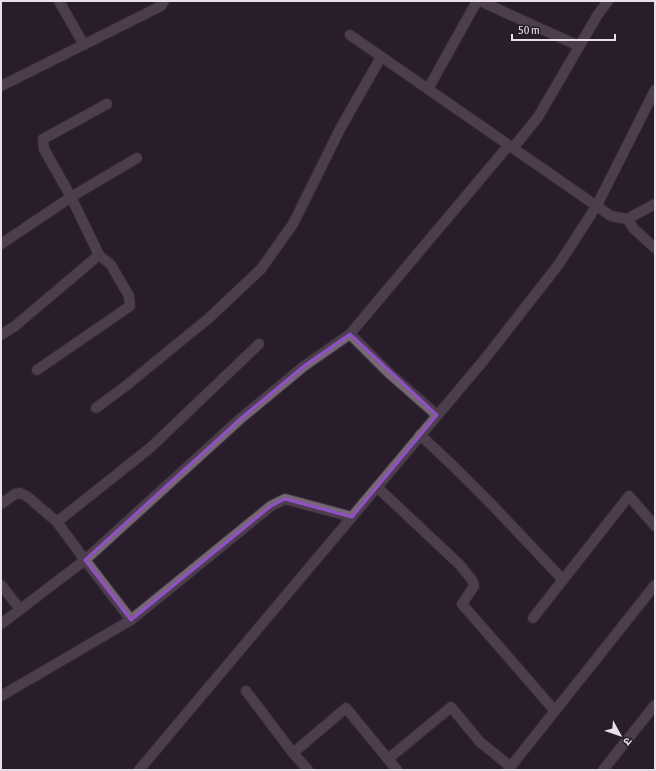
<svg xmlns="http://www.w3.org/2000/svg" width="656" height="771" viewBox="0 0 656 771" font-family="'Asap Condensed','Noto Sans Devanagari',sans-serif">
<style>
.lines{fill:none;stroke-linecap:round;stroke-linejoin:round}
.minor-casing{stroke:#413742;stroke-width:12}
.minor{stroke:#766676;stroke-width:10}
.marked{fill:none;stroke:#9150c7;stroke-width:3;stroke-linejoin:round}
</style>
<rect width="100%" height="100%" fill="#2a1d2b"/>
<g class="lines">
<!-- minor casing -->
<g class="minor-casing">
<g id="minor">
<polyline points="59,1 84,45"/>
<polyline points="480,1 579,46"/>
<polyline points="350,35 611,216 627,219 655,204"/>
<polyline points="1,86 161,6 164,1"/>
<polyline points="428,89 477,1"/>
<polyline points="627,219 634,229 655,248"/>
<polyline points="1,244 71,197 137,158"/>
<polyline points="350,334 388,372 437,415"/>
<polyline points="1,335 15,326 99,255"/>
<polyline points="37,370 130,306 129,296 111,265 99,255 71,197 44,149 43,139 107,104"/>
<polyline points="96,408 127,385 209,318 261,269 293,224 340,129 381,57"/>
<path d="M420 435C471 481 517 531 563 580"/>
<polyline points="377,487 460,565 472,580 474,586 462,604 555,711"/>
<polyline points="1,504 15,494 20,493 28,497 57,522 85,560 131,620"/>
<polyline points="57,522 150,448 259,344"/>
<polyline points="1,585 20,609"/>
<polyline points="533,618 629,496 655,526"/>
<polyline points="1,624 85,560 240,419 304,366 350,334 508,146 513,148 538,117 597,16 608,1"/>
<polyline points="246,691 293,753 346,708 397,770"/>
<polyline points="1,696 131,620 271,506 285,499 352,517"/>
<polyline points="293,753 308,770"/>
<polyline points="388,759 451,707 480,742 511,767"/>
<polyline points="139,770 484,360 559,264 597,205 655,90"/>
<polyline points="508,770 655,585"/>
<polyline points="603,770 655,705"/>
</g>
</g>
<!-- minor -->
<use href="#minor" class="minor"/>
</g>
<!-- marked area -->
<path d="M0 0H656V771H0ZM350 334 437 415 352 517 285 499 271 506 131 620 85 560 240 419 304 366Z" fill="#2a1d2b" fill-opacity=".55" fill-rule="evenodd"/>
<path class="marked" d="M350 334 437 415 352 517 285 499 271 506 131 620 85 560 240 419 304 366Z"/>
<!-- border -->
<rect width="656" height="771" fill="none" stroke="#e8dfe8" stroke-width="4"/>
<!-- north arrow -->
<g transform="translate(620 735) rotate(130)" stroke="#2a1d2b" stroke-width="3" paint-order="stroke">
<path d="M0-3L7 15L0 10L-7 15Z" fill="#e8dfe8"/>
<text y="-6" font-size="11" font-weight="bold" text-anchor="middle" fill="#e8dfe8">उ</text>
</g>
<!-- scale -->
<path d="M512 34v6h103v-6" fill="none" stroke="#e8dfe8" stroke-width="2"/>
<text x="518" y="34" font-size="12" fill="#e8dfe8" stroke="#2a1d2b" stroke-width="3" paint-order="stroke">50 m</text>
</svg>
